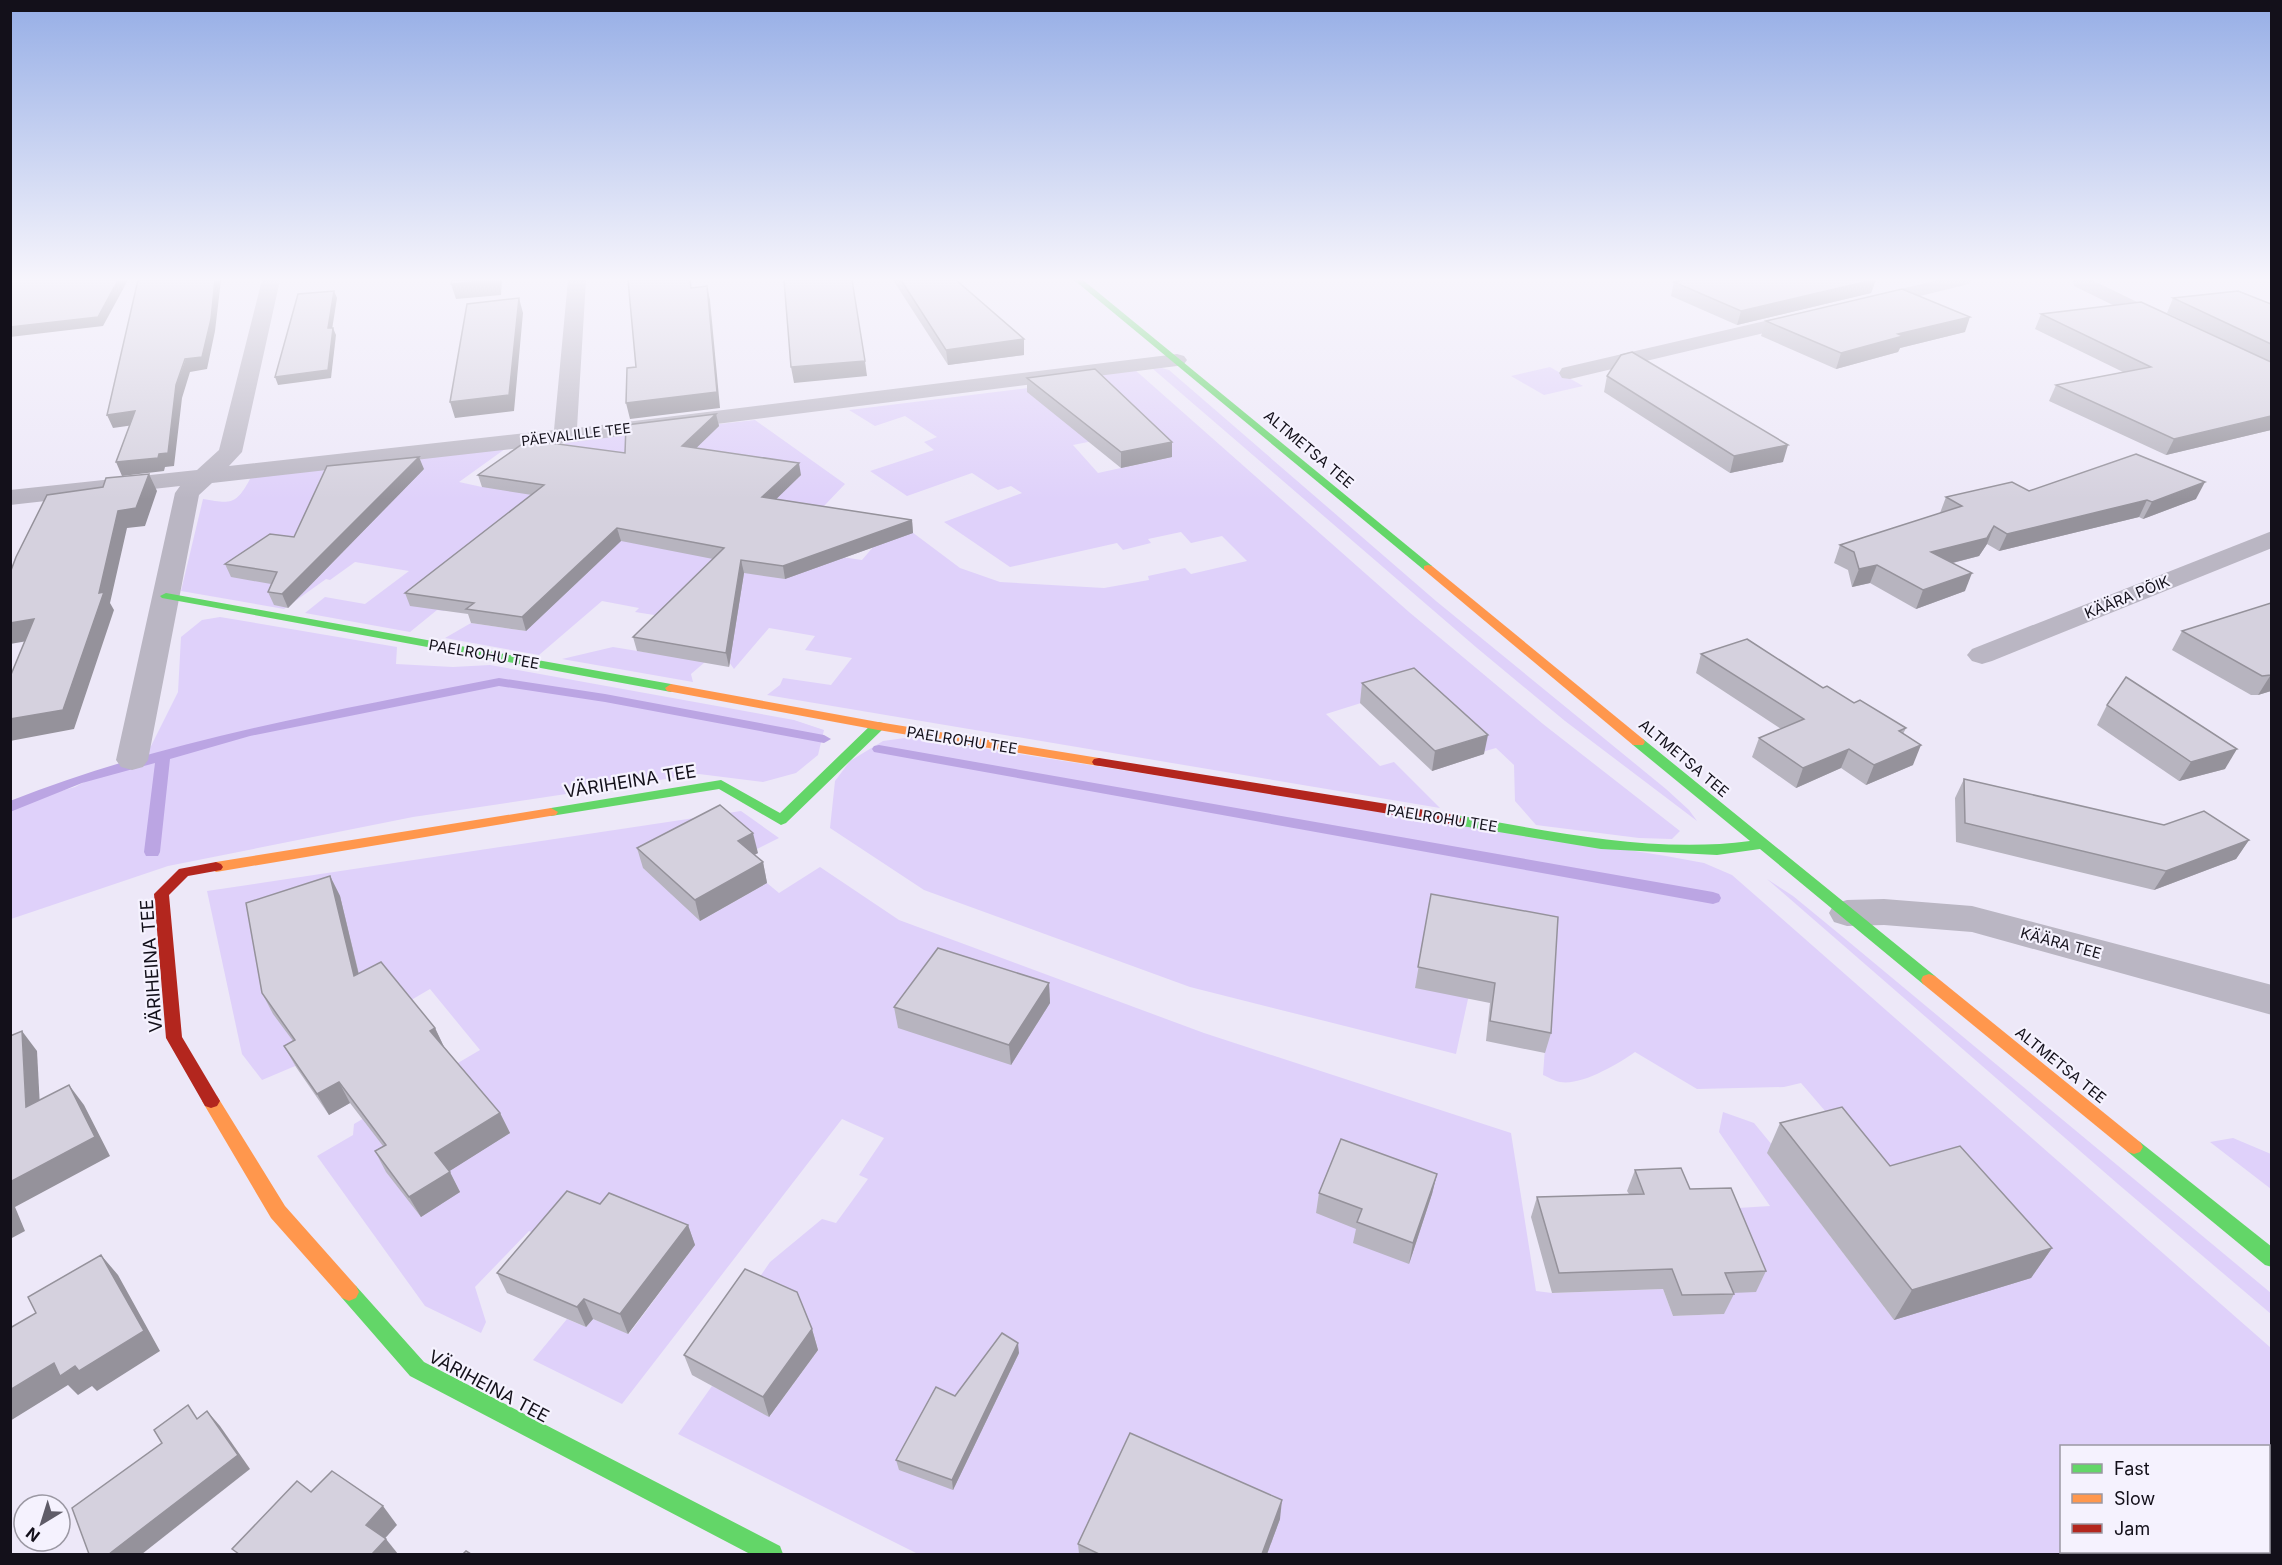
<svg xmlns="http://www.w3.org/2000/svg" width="2282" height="1565" viewBox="0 0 2282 1565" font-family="Inter,sans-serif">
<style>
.green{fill:#dfd1fa;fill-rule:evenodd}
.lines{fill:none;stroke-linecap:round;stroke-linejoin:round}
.stream{fill:#bba5e3;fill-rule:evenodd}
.street{fill:#bab6c3;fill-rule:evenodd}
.fast{fill:#63d668;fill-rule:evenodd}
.slow{fill:#ff974d;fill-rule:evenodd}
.jam{fill:#b3261e;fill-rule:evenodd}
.wall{fill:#b7b4bf}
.shaded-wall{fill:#95929b}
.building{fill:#d5d1de;stroke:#95929b;stroke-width:1.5}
.labels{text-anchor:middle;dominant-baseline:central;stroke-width:4.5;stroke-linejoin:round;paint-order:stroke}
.far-street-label{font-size:14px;fill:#13101a;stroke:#f5f2fe}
.street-label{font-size:15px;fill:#13101a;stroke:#f5f2fe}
.near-street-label{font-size:18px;fill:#13101a;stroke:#f5f2fe}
</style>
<rect width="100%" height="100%" fill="#ede8f8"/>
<!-- green -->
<g class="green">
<polygon points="1550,367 1583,386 1544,395 1511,376"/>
<polygon points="1162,368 1169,370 1436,601 1666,789 1689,810 1697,821 1565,721 1477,648 1153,369"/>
<path d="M1134 369 1409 612 1543 724 1680 831 1672 839 1639 838 1536 825 1515 801 1514 765 1496 748 1482 752 1412 687 1326 714 1380 766 1394 762 1440 808 767 695 780 685 783 678 831 685 852 658 805 650 815 636 769 628 734 669 726 658 705 662 691 674 693 682 562 659 613 647 662 655 680 619 635 612 639 608 602 601 539 655 445 638 471 623 526 631 467 592 444 611 437 610 410 632 305 613 325 597 365 604 409 571 355 562 330 580 326 579 284 609 181 591 203 499C231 504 236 505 250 479L246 475 505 449 459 482 482 487 558 450 568 441 755 420 845 484 824 506 833 507 795 550 862 560 896 520 960 568 1000 582 1104 588 1149 580 1148 576 1185 568 1191 574 1247 561 1222 536 1191 543 1181 532 1148 539 1151 543 1123 550 1117 543 1010 567 944 522 1022 493 1011 486 998 490 972 473 907 496 870 471 934 450 924 442 937 437 905 416 875 426 849 410 1069 383 1103 439 1073 445 1098 473 1171 457 1088 375Z"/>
<polygon points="220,617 397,647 396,664 453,667 490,665 794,720 824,730 818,755 796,773 763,782 699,774 413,817 168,866 11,919 11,805 75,787 151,746 178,692 181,637 202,620"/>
<path d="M912 737 1666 856 1704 863 1732 875 2271 1348V1554H918L678 1434 712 1386 770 1416 818 1350 812 1329 751 1290 770 1262 822 1219 836 1223 868 1179 859 1175 884 1138 842 1119 622 1404 533 1360 567 1319 586 1327 593 1319 629 1334 695 1245 551 1242 529 1231 475 1287 486 1322 481 1333 425 1306 317 1156 353 1135 354 1124 480 1050 430 989 307 1061 262 1080 242 1054 207 891 741 811 779 838 755 850 700 921 767 883 779 893 820 867 899 920 1204 1033 1511 1133 1536 1291 1552 1293 1663 1289 1673 1316 1724 1314 1722 1209 1770 1206 1719 1132 1723 1112 1754 1123 1777 1151 1768 1154 1894 1320 1893 1190 1801 1083 1784 1087 1697 1089 1635 1052C1618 1064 1581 1086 1560 1082 1554 1081 1548 1077 1543 1075L1553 938 1468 999 1456 1054 1190 987 924 890 830 828 835 781 850 761 883 741ZM2062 1446H2268V1552H2062Z"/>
<polygon points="1767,879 1793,896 1843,937 2271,1293 2271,1314 2118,1184"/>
<polygon points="2233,1138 2271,1154 2271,1189 2210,1142"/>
</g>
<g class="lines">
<!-- stream -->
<g class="stream">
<path d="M499 678 605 694 824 735 831 739 824 743 605 702 499 686 250 736 170 759 160 852 158 856H146L144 852 155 763 82 783 10 812V801C167 739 334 711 499 678Z"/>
<polygon points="879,745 1713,892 1719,894 1721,898 1719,902 1713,904 874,752 872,749 874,746"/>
</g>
<!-- street -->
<g class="street">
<polygon points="262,280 280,280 242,452 229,466 554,430 568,280 586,280 577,428 1177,354 1184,356 1187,360 1184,364 1177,366 565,443 212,483 199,495 148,760 143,767 132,770 121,767 116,760 175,493 180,486 10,505 10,490 197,470 219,450"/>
<polygon points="1938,280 1971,280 1969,284 1867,309 1860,307 1857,303 1860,299"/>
<polygon points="2073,280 2092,280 2174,320 2177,324 2174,328 2160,328 2074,286"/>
<polygon points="1808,311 1815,313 1818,317 1815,321 1570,379 1562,378 1559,373 1562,368"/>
<polygon points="2272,531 2272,548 1992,661 1982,664 1972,661 1967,655 1972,649"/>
<polygon points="1884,899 1972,906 2272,985 2272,1015 1972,932 1884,925 1847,926 1834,922 1829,913 1834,904 1847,900"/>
</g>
<!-- fast -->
<g class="fast">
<polygon points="1074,280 1083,280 1432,566 1432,570 1424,570"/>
<polygon points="166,593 671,684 677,688 671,692 162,598 160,596"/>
<polygon points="878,722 883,723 884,726 883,729 786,823 781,825 719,789 551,816 544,812 551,808 721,780 780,813 873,723"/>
<path d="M1638 738 1643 739 1935 976 1937 980 1935 984 1929 986 1923 984 1760 849 1717 855 1601 849 1456 825 1449 820 1456 815C1551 831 1653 854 1750 841L1633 745 1631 742Z"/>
<polygon points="2134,1140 2140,1142 2272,1247 2272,1267 2265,1265 2128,1152 2125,1147 2128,1142"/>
<polygon points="349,1283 356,1286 424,1362 780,1546 783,1554 750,1554 410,1376 342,1298 339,1292 342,1286"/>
</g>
<!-- slow -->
<g class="slow">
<polygon points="1428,565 1432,566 1643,739 1645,742 1643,745 1633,745 1424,570 1424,566"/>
<polygon points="671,684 878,722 1099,758 1106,762 1099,766 878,730 667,691 665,688"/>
<polygon points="551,808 558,812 556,815 216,872 209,867 216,862"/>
<polygon points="1929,974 1935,976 2140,1142 2143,1147 2140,1152 2134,1154 2128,1152 1923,984 1921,980 1923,976"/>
<polygon points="211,1094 217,1096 285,1206 356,1286 359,1292 356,1298 349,1301 342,1298 271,1218 202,1101 205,1096"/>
</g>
<!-- jam -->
<g class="jam">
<polygon points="1099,758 1456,815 1463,820 1456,825 1094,765 1092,762 1094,759"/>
<polygon points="216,862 221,864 223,867 221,870 188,876 169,895 182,1037 220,1101 217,1106 211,1108 205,1106 166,1038 154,894 179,869"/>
</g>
</g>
<!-- wall -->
<g class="wall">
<polygon points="893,280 956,280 1024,355 948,365"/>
<polygon points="1684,280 1876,280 1871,293 1737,325 1671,296 1674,282"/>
<polygon points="2173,298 2271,304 2271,430 2166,455 2049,401 2056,385 2123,372 2035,329 2041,314 2239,347 2167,313"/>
<polygon points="1766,321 1965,332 1900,348 1898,352 1836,369 1761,336"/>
<polygon points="1607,376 1783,462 1730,473 1604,392"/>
<polygon points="1027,378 1172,457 1121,468 1027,392"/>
<polygon points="716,414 719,426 696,448 801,475 776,499 912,520 913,533 785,579 744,573 729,667 637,651 633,637 713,559 621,541 526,631 471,623 468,614 410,606 405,593 532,495 482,487 478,475 625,453"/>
<polygon points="424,469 288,608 274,605 268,592 271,584 231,577 225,564 294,537"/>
<polygon points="2029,491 2196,499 2143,519 2139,517 1999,551 1987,544 1979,556 1953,563 1965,591 1916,609 1870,583 1852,587 1848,570 1834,563 1840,545 1940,513 1946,497"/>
<polygon points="2271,603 2271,691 2258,695 2251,695 2172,650 2182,631"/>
<polygon points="1701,654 1823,688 1906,728 1903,734 1913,765 1866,785 1841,768 1796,788 1752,757 1759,738 1781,729 1696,673"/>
<polygon points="1362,683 1484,754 1432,771 1360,703"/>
<polygon points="2107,705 2225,769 2179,781 2097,725"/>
<polygon points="1964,779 2164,825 2249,840 2236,859 2154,890 1956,842 1955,798"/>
<polygon points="637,848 758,853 754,855 763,862 767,883 700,921 643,868"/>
<polygon points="330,876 340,896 359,974 435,1028 444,1047 500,1113 510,1133 449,1171 460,1192 421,1217 386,1172 375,1151 383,1146 350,1103 329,1115 296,1067 284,1046 293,1041 273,1014 262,993"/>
<polygon points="1431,894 1551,1033 1545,1053 1486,1041 1490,1003 1415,988"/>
<polygon points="1049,983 1050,1003 1011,1065 898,1028 894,1007"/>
<polygon points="1780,1123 1890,1166 2052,1248 2031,1278 1894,1320 1767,1153"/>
<polygon points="1635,1170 1690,1189 1766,1271 1756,1292 1733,1293 1734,1294 1724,1314 1673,1316 1663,1289 1552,1293 1531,1217 1537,1197 1629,1194 1627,1191"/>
<polygon points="1437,1174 1432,1194 1409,1264 1353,1243 1356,1229 1316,1213 1319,1193"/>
<polygon points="600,1204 688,1225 695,1245 628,1334 593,1319 586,1327 507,1293 497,1273"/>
<polygon points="812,1329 818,1350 769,1417 692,1375 684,1355"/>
<polygon points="1019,1353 953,1490 899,1470 896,1460 955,1396"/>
<polygon points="1280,1519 1267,1554 1079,1554 1078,1544"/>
</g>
<!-- shaded-wall -->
<g class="shaded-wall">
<polygon points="118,280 128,280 103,326 10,337 10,327"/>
<polygon points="215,280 221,280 215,331 207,369 190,372 182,398 174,466 165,467 164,471 122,476 116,462 176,385"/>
<polygon points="497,280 502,280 501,295 456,299 451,284"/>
<polygon points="1873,280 1876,280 1871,293 1737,325 1741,311"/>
<polygon points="707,286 710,300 720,408 630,419 626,403"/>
<polygon points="334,291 337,298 331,336 328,328"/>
<polygon points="519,298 523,313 514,411 455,418 450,402"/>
<polygon points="1970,317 1965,332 1900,348 1898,352 1836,369 1841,353 1898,334"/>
<polygon points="333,328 336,335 331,378 278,385 275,377"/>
<polygon points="1024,339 1024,355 948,365 946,350"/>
<polygon points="865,361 867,376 794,383 791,367"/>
<polygon points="135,411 141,424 113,428 107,415"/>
<polygon points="716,414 719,426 685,459 682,446"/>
<polygon points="2271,416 2271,430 2166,455 2174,439"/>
<polygon points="1172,442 1172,457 1121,468 1121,452"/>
<polygon points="1788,445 1783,462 1730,473 1734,456"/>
<polygon points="419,457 424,469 288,608 282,594"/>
<polygon points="799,463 801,475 765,510 762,497"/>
<polygon points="149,474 157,491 145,526 127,528 110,603 114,610 74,729 10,741 10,719 99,593 118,511"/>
<polygon points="2205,482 2196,499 2143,519 2152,502"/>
<polygon points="2147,500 2139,517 1999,551 2007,534"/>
<polygon points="912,520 913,533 785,579 783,566"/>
<polygon points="1994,526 1987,544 1979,556 1924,570 1931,552"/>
<polygon points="617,528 621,541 526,631 522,617"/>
<polygon points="741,560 744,573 729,667 726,653"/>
<polygon points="1877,565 1870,583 1852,587 1859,569"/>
<polygon points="1972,573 1965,591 1916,609 1923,590"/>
<polygon points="34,619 45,638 10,644 10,623"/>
<polygon points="2271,675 2271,691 2258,695 2270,676"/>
<polygon points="1488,735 1484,754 1432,771 1435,751"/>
<polygon points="1921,745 1913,765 1866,785 1874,765"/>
<polygon points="1849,749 1841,768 1796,788 1803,768"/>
<polygon points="2237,749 2225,769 2179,781 2191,762"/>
<polygon points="753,833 758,853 743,861 738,841"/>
<polygon points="2249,840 2236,859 2154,890 2166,871"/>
<polygon points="763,862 767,883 700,921 695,900"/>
<polygon points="330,876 340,896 364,997 354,976"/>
<polygon points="1049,983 1050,1003 1011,1065 1009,1045"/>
<polygon points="435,1028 445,1049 430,1031"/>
<polygon points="22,1031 37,1051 41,1126 26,1107"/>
<polygon points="339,1082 350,1103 329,1115 317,1094"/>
<polygon points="69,1085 84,1105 110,1156 15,1207 25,1231 10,1239 10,1182"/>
<polygon points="500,1113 510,1133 445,1174 435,1153"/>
<polygon points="450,1172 460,1192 421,1217 409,1197"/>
<polygon points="1437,1174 1432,1194 1409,1264 1413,1243"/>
<polygon points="688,1225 695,1245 628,1334 620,1314"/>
<polygon points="2052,1248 2031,1278 1894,1320 1912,1290"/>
<polygon points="101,1255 118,1275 160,1351 97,1391 92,1386 78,1395 68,1385 10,1421 10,1390 54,1363"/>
<polygon points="584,1299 593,1319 586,1327 577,1307"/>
<polygon points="812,1329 818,1350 769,1417 763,1397"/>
<polygon points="1018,1343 1019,1353 953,1490 952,1480"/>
<polygon points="207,1411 220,1426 250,1469 142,1554 109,1554"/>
<polygon points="1282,1500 1280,1519 1267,1554 1262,1554"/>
<polygon points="383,1506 397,1525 380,1544 366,1525"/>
<polygon points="386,1539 398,1554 372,1554"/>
</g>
<!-- building -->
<g class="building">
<polygon points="10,280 118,280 98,317 10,327"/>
<polygon points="138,280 215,280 211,319 202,357 185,359 176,385 168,453 159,454 158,458 116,462 135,411 107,415"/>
<polygon points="452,280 497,280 451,284"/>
<polygon points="628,280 690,280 691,288 707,286 717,392 626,403 627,368 636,367"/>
<polygon points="784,280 852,280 865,361 791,367"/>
<polygon points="901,280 956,280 1024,339 946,350"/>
<polygon points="1684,280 1873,280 1741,311 1674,282"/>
<polygon points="1902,289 1970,317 1898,334 1903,336 1841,353 1766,321"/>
<polygon points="334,291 328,328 333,328 328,370 275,377 298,294"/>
<polygon points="2238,291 2271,304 2271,344 2173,298"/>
<polygon points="519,298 509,395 450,402 467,304"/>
<polygon points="2141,302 2271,362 2271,416 2174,439 2056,385 2151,367 2041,314"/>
<polygon points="1632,352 1788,445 1734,456 1607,376 1621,355"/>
<polygon points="1095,369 1172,442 1121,452 1027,378"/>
<polygon points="716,414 682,446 799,463 762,497 912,520 783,566 741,560 726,653 633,637 724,548 617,528 522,617 466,609 474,603 405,593 544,485 478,475 528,440 625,453 626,425"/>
<polygon points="2136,454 2205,482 2152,502 2147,500 2007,534 1994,526 1987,538 1931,552 1972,573 1923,590 1877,565 1859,569 1854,552 1840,545 1962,506 1946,497 2012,482 2029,491"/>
<polygon points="419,457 282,594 268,592 277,572 225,564 270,534 294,537 327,466"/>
<polygon points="149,474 136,508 118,511 99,593 104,592 63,710 10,719 10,677 34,619 10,623 10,573 16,557 47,495 103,487 106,478"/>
<polygon points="2271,603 2271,675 2262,676 2182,631"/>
<polygon points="1747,639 1823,688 1827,686 1854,703 1860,700 1906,728 1899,731 1921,745 1874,765 1849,749 1803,768 1759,738 1804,719 1701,654"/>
<polygon points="1414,668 1488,735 1435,751 1362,683"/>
<polygon points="2126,677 2237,749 2191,762 2107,705"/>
<polygon points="1964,779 2164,825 2204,811 2249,840 2166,871 1965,823"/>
<polygon points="720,805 753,833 738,841 763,862 695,900 637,848"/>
<polygon points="330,876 354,976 381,962 435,1028 430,1031 500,1113 435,1153 450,1172 409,1197 375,1151 386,1145 339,1082 317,1094 284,1046 295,1040 262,993 246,903"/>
<polygon points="1431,894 1558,917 1551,1033 1490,1021 1495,983 1418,967"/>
<polygon points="938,948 1049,983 1009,1045 894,1007"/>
<polygon points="22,1031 26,1107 69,1085 95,1137 10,1182 10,1036"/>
<polygon points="1842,1107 1890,1166 1960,1146 2052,1248 1912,1290 1780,1123"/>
<polygon points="1341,1139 1437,1174 1413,1243 1357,1222 1362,1209 1319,1193"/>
<polygon points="1681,1168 1690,1189 1731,1188 1766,1271 1725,1273 1734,1294 1682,1295 1672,1269 1559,1273 1537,1197 1644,1194 1635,1170"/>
<polygon points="567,1191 600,1204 609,1193 688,1225 620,1314 584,1299 577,1307 497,1273"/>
<polygon points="101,1255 144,1331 79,1371 75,1366 60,1376 54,1363 10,1390 10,1328 36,1313 28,1297"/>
<polygon points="745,1269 797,1292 812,1329 763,1397 684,1355"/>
<polygon points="1002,1333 1018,1343 952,1480 896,1460 936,1387 955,1396"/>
<polygon points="188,1405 197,1419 207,1411 238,1455 109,1554 89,1554 72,1508 162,1443 154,1430"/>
<polygon points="1130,1433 1282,1500 1262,1554 1099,1554 1078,1544"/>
<polygon points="332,1471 383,1506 366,1525 386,1539 372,1554 239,1554 232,1549 297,1481 311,1492"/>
<polygon points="466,1551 471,1554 463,1554"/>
</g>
<!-- sky -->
<linearGradient id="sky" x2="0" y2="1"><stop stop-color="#96aee6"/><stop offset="0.56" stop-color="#f7f5fc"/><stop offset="1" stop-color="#f7f5fc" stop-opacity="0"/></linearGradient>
<rect width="2282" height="499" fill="url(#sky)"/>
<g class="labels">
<!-- far-street labels -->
<g class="far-street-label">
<text transform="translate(576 434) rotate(-7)">PÄEVALILLE TEE</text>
</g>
<!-- street labels -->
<g class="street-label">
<text transform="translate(1309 449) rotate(40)">ALTMETSA TEE</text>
<text transform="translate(2127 597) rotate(-22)">KÄÄRA PÕIK</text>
<text transform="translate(484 654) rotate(10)">PAELROHU TEE</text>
<text transform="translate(962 740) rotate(9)">PAELROHU TEE</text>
<text transform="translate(1684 758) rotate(40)">ALTMETSA TEE</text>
<text transform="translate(1442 818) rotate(9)">PAELROHU TEE</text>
<text transform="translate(2061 943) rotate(15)">KÄÄRA TEE</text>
<text transform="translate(2061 1065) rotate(39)">ALTMETSA TEE</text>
</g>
<!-- near-street labels -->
<g class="near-street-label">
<text transform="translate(630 781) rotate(-9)">VÄRIHEINA TEE</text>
<text transform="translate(151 966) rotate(-94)">VÄRIHEINA TEE</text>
<text transform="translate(489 1386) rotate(28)">VÄRIHEINA TEE</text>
</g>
</g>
<!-- border -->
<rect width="2282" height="1565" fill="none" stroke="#13101a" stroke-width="24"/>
<!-- legend -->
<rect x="2060" y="1445" width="210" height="108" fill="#f5f2fe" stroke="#9b98a3" stroke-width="1.5"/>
<rect x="2072" y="1464" width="30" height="9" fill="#63d668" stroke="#9b98a3" stroke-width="1.5"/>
<text x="2114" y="1475" font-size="18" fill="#13101a">Fast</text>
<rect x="2072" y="1494" width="30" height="9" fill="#ff974d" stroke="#9b98a3" stroke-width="1.5"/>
<text x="2114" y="1505" font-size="18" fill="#13101a">Slow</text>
<rect x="2072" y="1524" width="30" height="9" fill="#b3261e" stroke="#9b98a3" stroke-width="1.5"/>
<text x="2114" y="1535" font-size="18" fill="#13101a">Jam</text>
<!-- north arrow -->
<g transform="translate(42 1523) rotate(218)"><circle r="28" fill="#f5f2fe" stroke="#9b98a3" stroke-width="1.5"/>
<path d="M0-4.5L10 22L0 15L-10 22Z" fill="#5f5c68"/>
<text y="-9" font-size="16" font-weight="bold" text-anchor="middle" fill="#13101a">N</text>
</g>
</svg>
